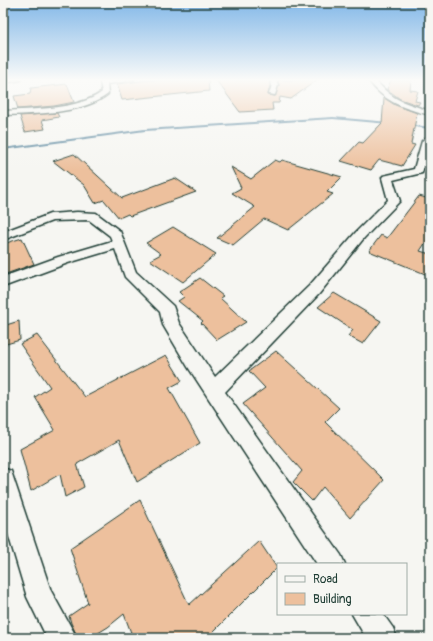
<svg xmlns="http://www.w3.org/2000/svg" width="433" height="641" viewBox="0 0 433 641" font-family="Pangolin,sans-serif">
<style>
.lines{fill:none;stroke-linecap:round;stroke-linejoin:round}
.stream{fill:#618ba1;fill-rule:evenodd}
.building{fill:#edc09d;stroke:#1f3d34}
.street-casing{stroke:#1f3d34;stroke-width:3}
.street{fill:#f6f6f2;fill-rule:evenodd}
</style>
<rect width="100%" height="100%" fill="#f6f6f2"/>
<filter id="ink" filterUnits="userSpaceOnUse"><feTurbulence type="fractalNoise" baseFrequency=".025" numOctaves="2"/><feDisplacementMap in="SourceGraphic" scale="8" xChannelSelector="R" yChannelSelector="G"/><feConvolveMatrix kernelMatrix="1 2 1 2 8 2 1 2 1" color-interpolation-filters="sRGB"/></filter>
<g filter="url(#ink)">
<g class="lines">
<!-- stream -->
<g class="stream">
<polygon points="333,117 389,122 391,123 389,124 333,119 145,131 3,150 3,148 145,129"/>
<polygon points="407,124 430,127 430,129 406,126"/>
</g>
</g>
<!-- building -->
<g class="building">
<polygon points="148,80 208,80 209,91 122,100 117,84"/>
<polygon points="216,80 269,80 270,85 268,95 275,96 279,85 278,80 317,80 291,99 280,97 279,103 272,103 273,110 240,112"/>
<polygon points="391,80 411,80 410,90 418,91 415,101 420,102 418,105 400,99 387,89"/>
<polygon points="67,84 74,102 54,106 18,109 14,96 30,94 31,88"/>
<polygon points="384,98 395,105 417,113 411,144 415,145 402,166 379,160 371,170 341,161 359,142 363,143 382,123"/>
<polygon points="57,113 59,117 42,120 45,129 25,132 20,116"/>
<polygon points="74,154 122,198 175,178 196,192 130,216 128,214 119,218 104,200 95,203 84,185 53,161"/>
<polygon points="275,160 280,162 282,160 342,177 327,192 333,194 288,230 264,219 233,245 217,238 255,207 232,193 241,188 231,167 251,179"/>
<polygon points="419,196 430,199 430,236 420,251 430,254 430,276 369,251 381,235 387,238"/>
<polygon points="173,227 216,254 183,282 150,260 161,254 146,243"/>
<polygon points="22,238 34,264 3,275 3,244"/>
<polygon points="200,278 223,296 220,298 246,322 217,340 201,323 203,321 178,301 184,297 179,292"/>
<polygon points="334,293 381,321 363,344 348,336 353,330 318,307"/>
<polygon points="19,321 20,340 3,345 3,326"/>
<polygon points="37,335 85,397 166,355 182,381 169,388 200,443 137,482 119,440 77,464 84,487 65,497 60,474 31,491 20,449 55,430 35,397 50,387 20,344"/>
<polygon points="276,351 339,408 325,422 384,480 350,518 323,487 312,501 293,482 302,471 243,404 265,388 249,371"/>
<polygon points="140,500 189,605 259,541 277,568 207,638 133,638 124,614 108,627 90,638 78,638 71,623 69,616 88,603 70,548"/>
</g>
<g class="lines">
<!-- street casing -->
<g class="street-casing">
<g id="street">
<polygon points="3,80 21,80 3,83"/>
<path d="M97 80H134L107 84 108 94C83 114 35 114 3 115V111C32 109 78 110 102 92L100 82Z"/>
<polygon points="270,80 276,80 278,85 275,95 269,94 272,85"/>
<path d="M368 80H375C394 101 403 102 430 111V115C403 108 386 103 368 80Z"/>
<polygon points="430,135 430,143 422,173 393,180 400,201 398,203 364,238 319,294 225,392 341,555 345,564 317,564 188,367 163,325 160,312 125,277 115,249 68,263 3,287 3,277 58,257 112,241 110,236 89,220 52,221 3,240 3,232 50,214 77,212 96,213 120,231 136,272 173,306 179,323 215,377 309,286 356,232 388,200 382,178 383,176 414,169 422,141"/>
<polygon points="3,468 11,471 51,591 77,638 47,638 27,597 3,517"/>
<polygon points="352,614 383,614 393,628 397,638 366,638"/>
</g>
</g>
<!-- street -->
<use href="#street" class="street"/>
</g>
</g>
<!-- sky -->
<linearGradient id="sky" x2="0" y2="1"><stop stop-color="#83b8e8"/><stop offset="0.47" stop-color="#fbfbf9"/><stop offset="1" stop-color="#fbfbf9" stop-opacity="0"/></linearGradient>
<rect width="433" height="170" fill="url(#sky)"/>
<!-- margin -->
<rect width="433" height="641" fill="none" stroke="#f6f6f2" stroke-width="16"/>
<rect x="8" y="8" width="417" height="625" fill="none" stroke="#1f3d34" stroke-width="1.5" filter="url(#ink)"/>
<!-- legend -->
<rect x="277" y="563" width="130" height="52" fill="#f6f6f2" stroke="#a0aca6"/>
<rect x="285" y="576" width="20" height="6" fill="#f6f6f2" stroke="#a0aca6"/>
<text x="313" y="583" font-size="12" fill="#1f3d34">Road</text>
<rect x="285" y="593" width="20" height="12" fill="#edc09d" stroke="#a0aca6"/>
<text x="313" y="603" font-size="12" fill="#1f3d34">Building</text>
</svg>
